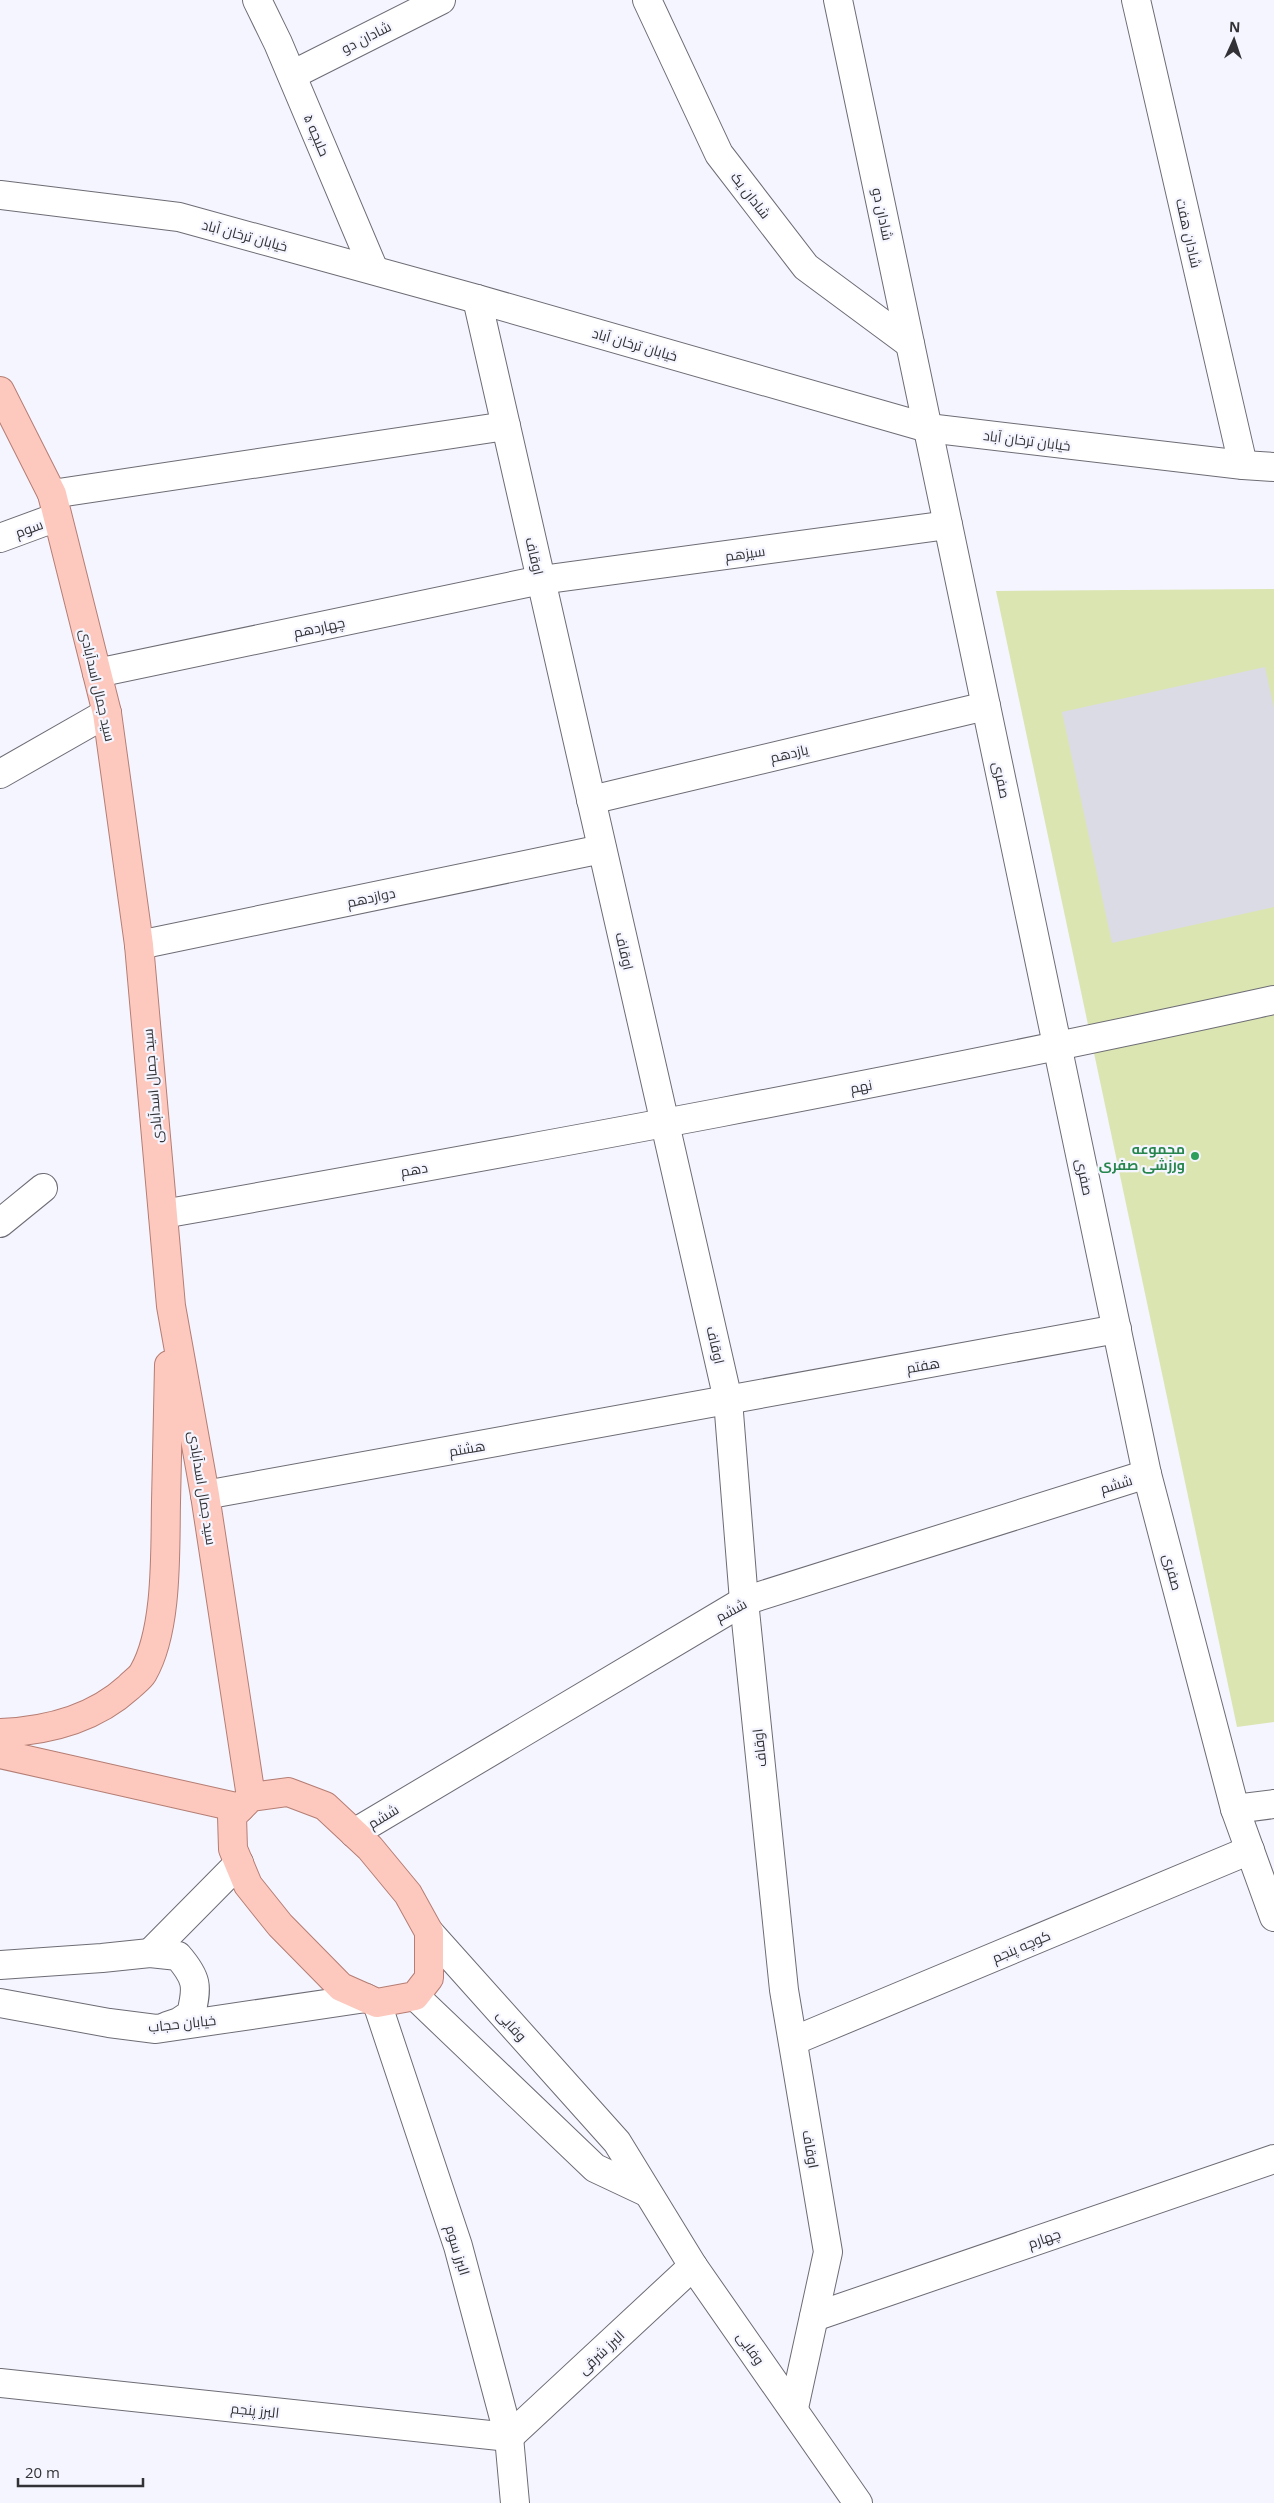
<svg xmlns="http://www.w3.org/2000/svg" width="1274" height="2503" viewBox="0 0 1274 2503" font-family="'Open Sans',Cairo,sans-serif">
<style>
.green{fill:#dbe5b1}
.building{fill:#dbdbe5}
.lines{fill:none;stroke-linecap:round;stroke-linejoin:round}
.minor-casing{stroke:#6d6c75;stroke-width:30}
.major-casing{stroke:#b57d73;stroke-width:30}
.minor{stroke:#fff;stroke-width:28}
.major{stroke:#fdc9bf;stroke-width:28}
.leisure-dot{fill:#2e9e5b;stroke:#f5f5ff;stroke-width:2}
.labels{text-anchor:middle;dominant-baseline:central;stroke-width:4.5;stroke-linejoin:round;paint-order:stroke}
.street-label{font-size:14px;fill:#323236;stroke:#f5f5ff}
.leisure-label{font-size:14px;font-weight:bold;fill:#27864d;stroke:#f5f5ff;text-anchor:end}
</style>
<rect width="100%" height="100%" fill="#f5f5ff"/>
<!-- green -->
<polygon class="green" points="1274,589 1274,1722 1237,1727 996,591"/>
<!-- building -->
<polygon class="building" points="1265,667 1274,708 1274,907 1112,943 1062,712"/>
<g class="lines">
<!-- minor casing -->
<g class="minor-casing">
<g id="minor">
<polyline points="257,0 278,43 374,270"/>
<polyline points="647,0 719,154 806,267 910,344"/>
<polyline points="838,0 1147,1474 1235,1809 1274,1917"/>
<polyline points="1136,0 1243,465"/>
<polyline points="292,75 441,0"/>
<polyline points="0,195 179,217 477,299 928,428 1243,465 1274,467"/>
<polyline points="477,299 728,1400 744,1601 784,1990 828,2252 794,2408"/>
<polyline points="52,494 506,426"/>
<polyline points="0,538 57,517"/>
<polyline points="97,673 541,580 948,525"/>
<polyline points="0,774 107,713"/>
<polyline points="591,800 986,706"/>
<polyline points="139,945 602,849"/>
<path d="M163 1214C534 1148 905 1081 1274 1000"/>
<polyline points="0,1223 43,1188"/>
<polyline points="205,1495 1117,1329"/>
<polyline points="1235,1809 1274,1804"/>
<polyline points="354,1833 744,1601 1147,1474"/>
<polyline points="429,1932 617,2142 693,2266 858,2503"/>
<polyline points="150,1953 239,1863"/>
<path d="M0 1965 102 1958 150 1953 178 1956C197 1978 198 1986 191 2014L179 2022 167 2026"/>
<polyline points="415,1996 595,2168 646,2192"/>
<polyline points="0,2003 109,2023 156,2029 366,1998"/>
<polyline points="377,2003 458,2246 509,2437 515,2503"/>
<polyline points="793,2041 1250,1850"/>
<polyline points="814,2317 1274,2159"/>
<polyline points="0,2383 509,2437 693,2266"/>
</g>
</g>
<!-- major casing -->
<g class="major-casing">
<g id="major">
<polyline points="0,391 52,494 107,713 139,945 171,1306 205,1495 251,1797"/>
<path d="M0 1733C46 1731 94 1719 129 1687 134 1682 140 1678 143 1673 168 1630 165 1551 166 1502 167 1456 168 1410 169 1365"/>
<polyline points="0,1754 240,1808"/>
<polygon points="288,1792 325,1806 370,1848 408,1894 429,1932 429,1978 415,1996 377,2003 341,1987 280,1925 248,1885 233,1849 232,1816 251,1797"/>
</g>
</g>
<!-- minor -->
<use href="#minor" class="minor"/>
<!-- major -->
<use href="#major" class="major"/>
</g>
<!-- markers -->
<circle class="leisure-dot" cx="1195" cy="1156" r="5"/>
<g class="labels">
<!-- street labels -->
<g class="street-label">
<text transform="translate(366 37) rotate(-27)">شادان دو</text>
<text transform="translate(317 135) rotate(67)">حلبچه ۵</text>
<text transform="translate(751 195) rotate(52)">شادان یک</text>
<text transform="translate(883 214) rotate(78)">شادان دو</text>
<text transform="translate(1189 233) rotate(77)">شادان هفت</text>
<text transform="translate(245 235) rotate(15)">خیابان ترخان آباد</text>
<text transform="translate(635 344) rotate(16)">خیابان ترخان آباد</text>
<text transform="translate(1027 440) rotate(7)">خیابان ترخان آباد</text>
<text transform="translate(29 528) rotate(-20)">سوم</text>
<text transform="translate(745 553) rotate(-8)">سیزهم</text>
<text transform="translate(535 556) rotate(77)">اوقاف</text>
<text transform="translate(319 627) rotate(-12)">چهاردهم</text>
<text transform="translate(98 685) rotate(77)">سید جمال اسدآبادی</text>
<text transform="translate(789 753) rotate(-13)">یازدهم</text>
<text transform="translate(1002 780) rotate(78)">صفری</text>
<text transform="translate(371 897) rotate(-12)">دوازدهم</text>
<text transform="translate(625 951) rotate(77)">اوقاف</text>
<text transform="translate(152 1086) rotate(-95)">سید جمال اسدآبادی</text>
<text transform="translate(861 1086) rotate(-11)">نهم</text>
<text transform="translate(414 1169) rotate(-10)">دهم</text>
<text transform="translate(1085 1177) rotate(78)">صفری</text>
<text transform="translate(716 1345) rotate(77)">اوقاف</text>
<text transform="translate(923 1365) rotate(-10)">هفتم</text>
<text transform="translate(467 1448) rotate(-10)">هشتم</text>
<text transform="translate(1116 1484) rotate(-17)">ششم</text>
<text transform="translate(203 1488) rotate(81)">سید جمال اسدآبادی</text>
<text transform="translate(1173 1572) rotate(75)">صفری</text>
<text transform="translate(731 1610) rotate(-28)">ششم</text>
<text transform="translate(759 1748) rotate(-96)">اوقاف</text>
<text transform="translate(383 1816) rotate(-31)">ششم</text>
<text transform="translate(1021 1946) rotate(-23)">کوچه پنجم</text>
<text transform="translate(182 2023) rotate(-6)">خیابان حجاب</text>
<text transform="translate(512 2025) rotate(48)">وفایی</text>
<text transform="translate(811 2149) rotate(80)">اوقاف</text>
<text transform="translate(1044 2238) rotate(-19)">چهارم</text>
<text transform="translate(458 2250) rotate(73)">البرز سوم</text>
<text transform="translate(751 2348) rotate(55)">وفایی</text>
<text transform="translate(601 2352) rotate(-43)">البرز شرقی</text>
<text transform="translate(255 2410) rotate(6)">البرز پنجم</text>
</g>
<!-- leisure labels -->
<g class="leisure-label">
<text x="1185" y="1148">مجموعه<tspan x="1185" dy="16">ورزشی صفری</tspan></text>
</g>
</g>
<!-- north arrow -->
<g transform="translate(1234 40) rotate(3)" stroke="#f5f5ff" stroke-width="4" paint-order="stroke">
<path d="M0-4L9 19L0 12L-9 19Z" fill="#323236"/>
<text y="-8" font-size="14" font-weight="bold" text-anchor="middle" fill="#323236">N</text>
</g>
<!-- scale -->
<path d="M18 2478v8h125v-8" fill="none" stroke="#323236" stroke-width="2.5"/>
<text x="25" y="2478" font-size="15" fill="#323236" stroke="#f5f5ff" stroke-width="4" paint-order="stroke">20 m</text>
</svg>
